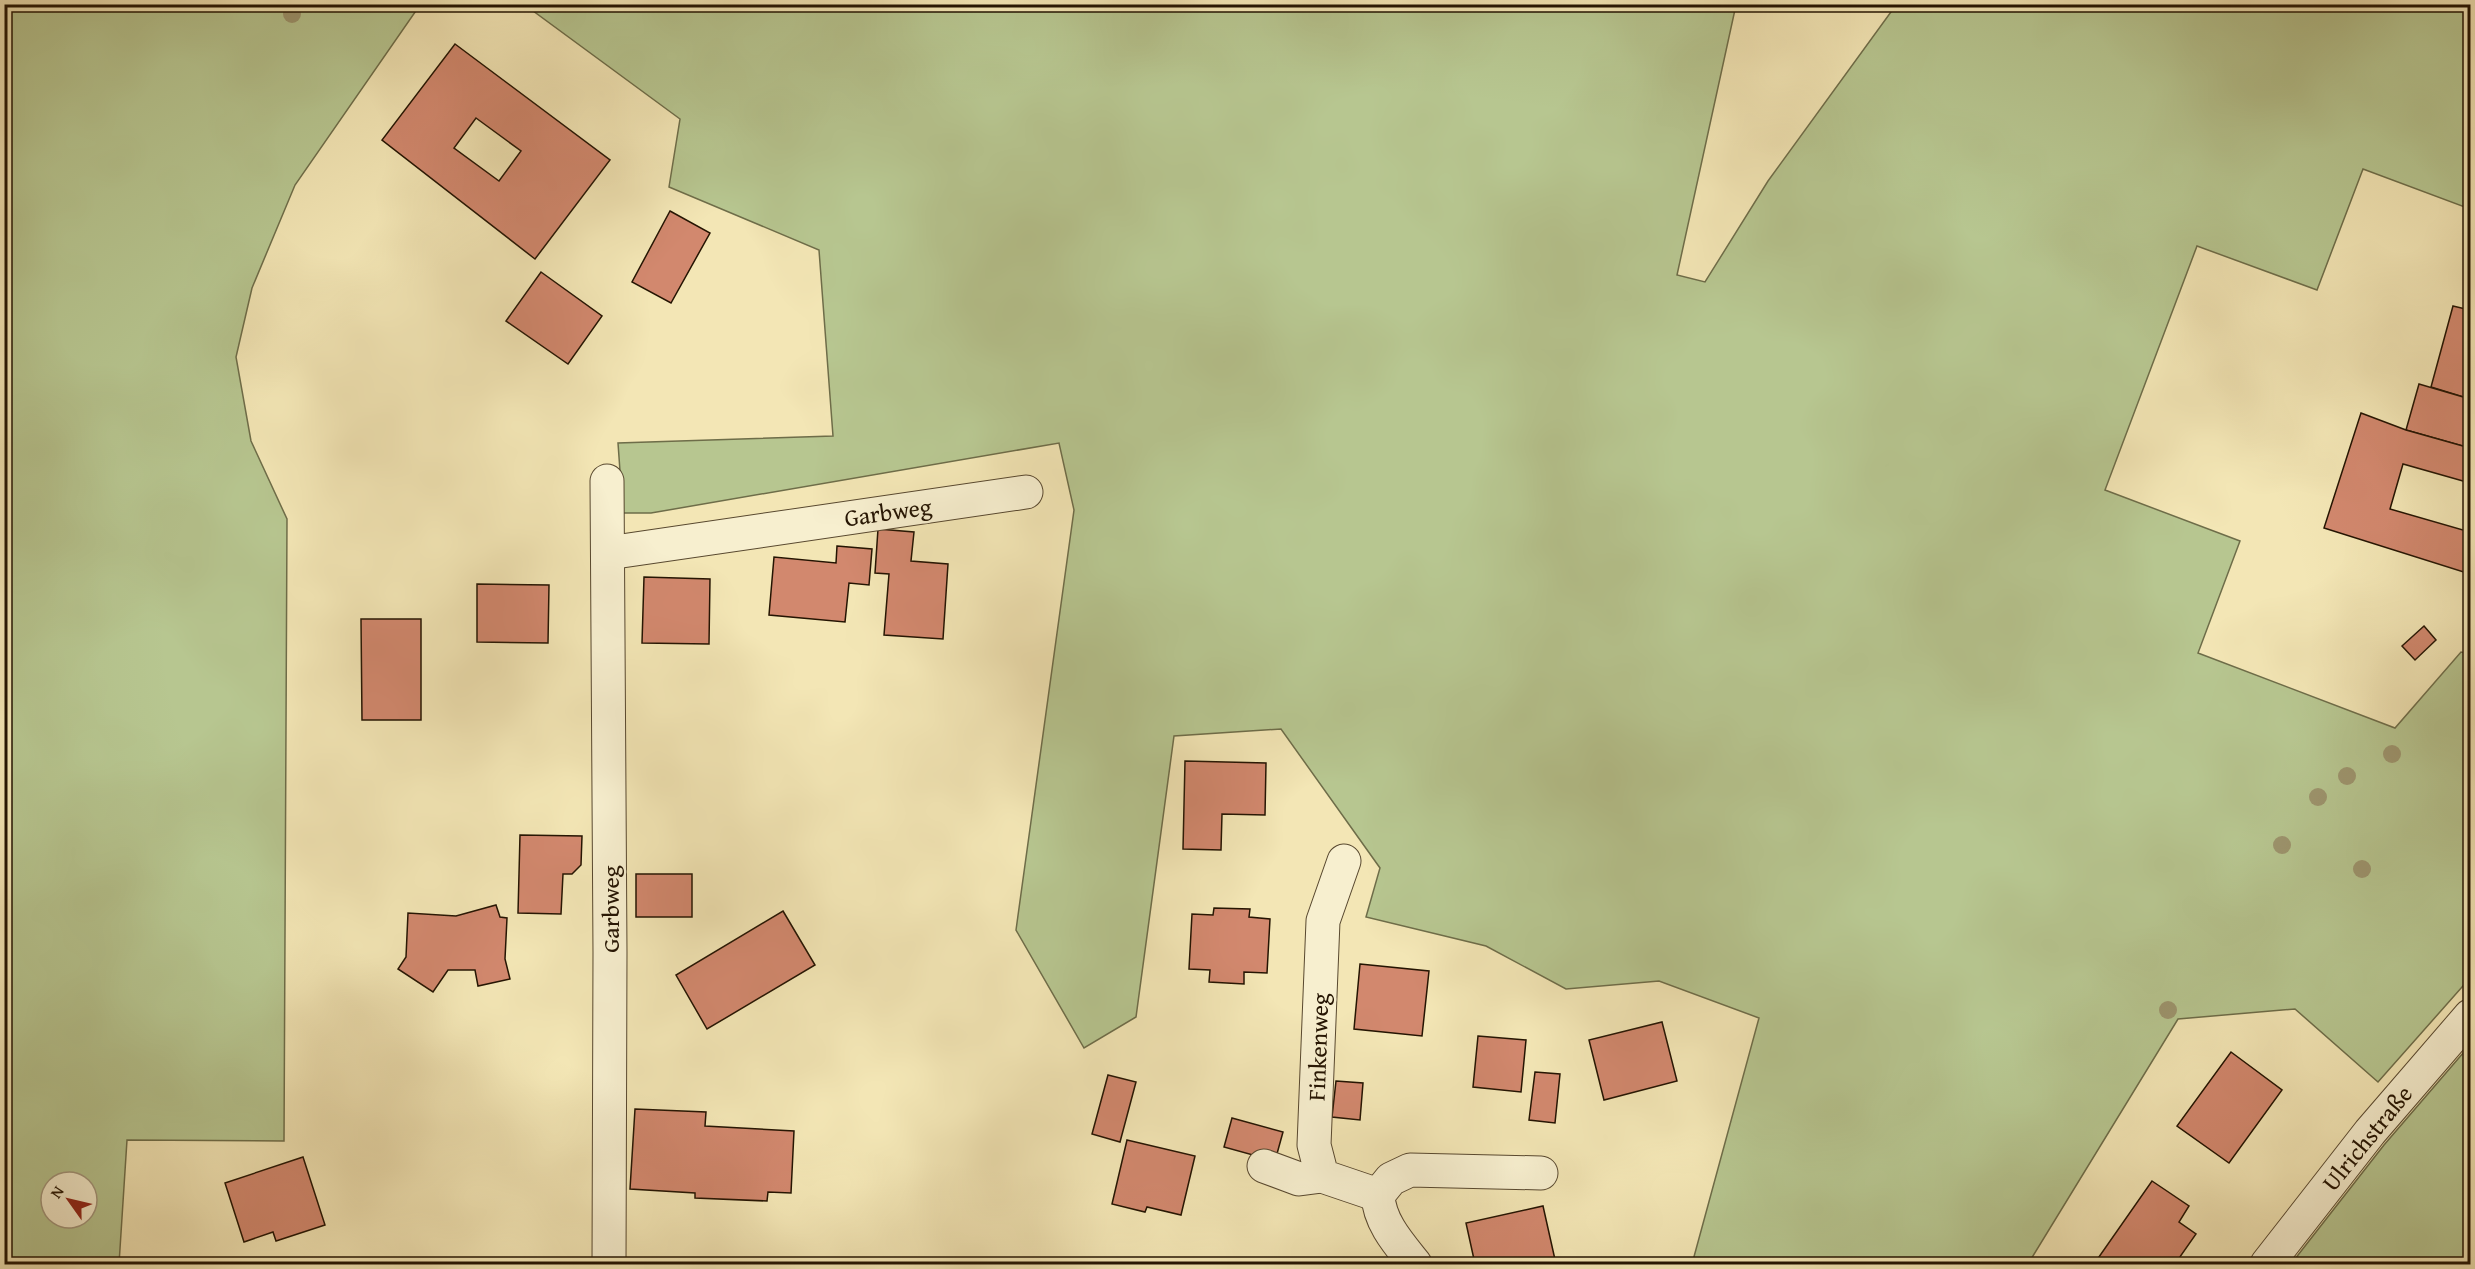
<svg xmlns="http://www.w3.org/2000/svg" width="2475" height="1269" viewBox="0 0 2475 1269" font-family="'Gentium Book Plus',serif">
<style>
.green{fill:#b7c690;stroke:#6e6d49;stroke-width:1.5;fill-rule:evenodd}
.building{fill:#d2886e;stroke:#241402;stroke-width:1.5;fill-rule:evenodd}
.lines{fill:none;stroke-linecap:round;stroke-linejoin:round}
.minor-casing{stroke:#58482f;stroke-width:35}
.minor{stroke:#f7efcf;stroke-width:33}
.tree{fill:#9d956e}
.labels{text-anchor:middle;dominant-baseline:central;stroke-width:4.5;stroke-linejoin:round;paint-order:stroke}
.street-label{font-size:24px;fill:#241402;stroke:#f7efcf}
</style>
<rect width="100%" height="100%" fill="#f3e6b5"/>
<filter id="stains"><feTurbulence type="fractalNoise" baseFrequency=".00333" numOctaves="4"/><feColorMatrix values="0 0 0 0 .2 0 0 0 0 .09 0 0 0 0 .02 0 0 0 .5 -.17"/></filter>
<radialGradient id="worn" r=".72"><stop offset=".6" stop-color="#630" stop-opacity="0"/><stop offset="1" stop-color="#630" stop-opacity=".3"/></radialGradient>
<!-- green -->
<g class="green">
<path d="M5 4 420 5 295 185 252 288 236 357 251 441 287 519 284 1141 127 1140 119 1264H5ZM51 1182H87V1218H51Z"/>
<polygon points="525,5 1736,5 1677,275 1705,282 1768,181 1896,5 2470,5 2470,209 2363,169 2317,290 2197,246 2105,490 2240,541 2198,653 2395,728 2461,652 2470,654 2470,978 2378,1082 2295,1009 2178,1019 2028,1264 1692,1264 1759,1018 1659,981 1566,989 1486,946 1366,917 1380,868 1281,729 1174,736 1136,1017 1084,1048 1016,930 1074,510 1059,443 651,513 623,513 618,443 833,436 819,250 669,187 680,119"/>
<polygon points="2470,1045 2470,1264 2291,1264 2384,1145"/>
</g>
<!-- building -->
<g class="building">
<path d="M455 44 610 160 535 259 382 140ZM476 118 521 151 499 181 454 148Z"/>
<polygon points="670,211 710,233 671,303 632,282"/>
<polygon points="541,272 602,316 568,364 506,321"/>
<polygon points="2453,306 2470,310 2470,399 2431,387"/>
<polygon points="2419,384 2470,399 2470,448 2406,430"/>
<polygon points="2361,413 2406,430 2470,448 2470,483 2403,464 2390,509 2470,532 2470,574 2324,528"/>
<polygon points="878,529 914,532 911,561 948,564 943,639 884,635 889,574 875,573"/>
<polygon points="837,546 872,549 869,585 849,583 845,622 769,615 774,557 836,563"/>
<polygon points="644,577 710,579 709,644 642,643"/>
<polygon points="477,584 549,585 548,643 477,642"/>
<polygon points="361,619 421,619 421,720 362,720"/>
<polygon points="2424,626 2436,640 2415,660 2402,646"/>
<polygon points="1185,761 1266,763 1265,815 1222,814 1221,850 1183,849"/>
<polygon points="520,835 582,836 581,865 572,874 563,874 561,914 518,913"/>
<rect x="636" y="874" width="56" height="43"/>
<polygon points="496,905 500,917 507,918 505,959 510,979 478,986 475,970 448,970 433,992 398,969 406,957 408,913 456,916"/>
<polygon points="1214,908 1250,909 1249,917 1270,919 1267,973 1244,972 1244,984 1209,982 1210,970 1189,969 1192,914 1213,915"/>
<polygon points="783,911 815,965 707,1029 676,975"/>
<polygon points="1360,964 1429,971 1422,1036 1354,1029"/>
<polygon points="1662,1022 1677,1081 1604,1100 1589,1040"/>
<polygon points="1478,1036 1526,1040 1521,1092 1473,1087"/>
<polygon points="2231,1052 2282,1090 2229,1163 2177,1126"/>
<polygon points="1535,1072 1560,1074 1555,1123 1529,1120"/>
<polygon points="1108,1075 1136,1082 1120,1142 1092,1134"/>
<polygon points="1336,1081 1363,1083 1360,1120 1332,1117"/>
<polygon points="635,1109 706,1112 705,1126 794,1131 791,1193 768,1192 767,1201 695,1198 695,1193 630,1189"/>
<polygon points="1232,1118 1283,1132 1275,1161 1224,1147"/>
<polygon points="1127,1140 1195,1156 1181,1215 1147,1207 1145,1212 1112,1204"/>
<polygon points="303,1157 325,1225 276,1241 273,1232 244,1242 225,1183"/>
<polygon points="2152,1181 2189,1206 2179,1222 2196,1234 2175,1264 2094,1264"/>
<polygon points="1543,1206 1556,1264 1475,1264 1466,1223"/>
</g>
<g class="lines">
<!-- minor casing -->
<g class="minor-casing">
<g id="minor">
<polyline points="607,481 610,952 609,1264"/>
<polyline points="608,553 1026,492"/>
<polyline points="1344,861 1323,921 1314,1145 1322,1176 1378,1195"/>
<polyline points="1264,1166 1299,1179 1322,1176"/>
<path d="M1415 1264C1399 1244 1379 1222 1378 1195L1391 1179 1410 1170 1541 1173"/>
<polyline points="2267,1264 2370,1132 2470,1016"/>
</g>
</g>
<!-- minor -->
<use href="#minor" class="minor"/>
</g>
<!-- trees -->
<g class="tree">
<circle cx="292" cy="14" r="9"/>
<circle cx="2392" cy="754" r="9"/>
<circle cx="2347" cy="776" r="9"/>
<circle cx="2318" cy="797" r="9"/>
<circle cx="2282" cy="845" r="9"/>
<circle cx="2362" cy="869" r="9"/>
<circle cx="2168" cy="1010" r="9"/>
</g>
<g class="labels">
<!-- street labels -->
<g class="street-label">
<text transform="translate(888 512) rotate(-8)">Garbweg</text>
<text transform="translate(610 909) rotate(-90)">Garbweg</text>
<text transform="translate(1318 1047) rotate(-88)">Finkenweg</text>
<text transform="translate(2367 1138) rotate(-51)">Ulrichstraße</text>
</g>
</g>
<!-- margin -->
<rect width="2475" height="1269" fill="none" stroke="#f3e6b5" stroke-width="24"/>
<rect x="6" y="6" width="2463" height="1257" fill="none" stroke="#241402" stroke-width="3"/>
<rect x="12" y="12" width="2451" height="1245" fill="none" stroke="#241402" stroke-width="1.5"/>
<!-- north arrow -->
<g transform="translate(69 1200) rotate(304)"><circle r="28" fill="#f7efcf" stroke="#a3977d" stroke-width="1.5"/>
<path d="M0-4.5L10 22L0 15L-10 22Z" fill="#8f2418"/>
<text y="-9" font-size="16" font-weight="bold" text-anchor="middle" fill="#241402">N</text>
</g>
<rect width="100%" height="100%" filter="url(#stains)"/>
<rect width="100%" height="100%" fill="url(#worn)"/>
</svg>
